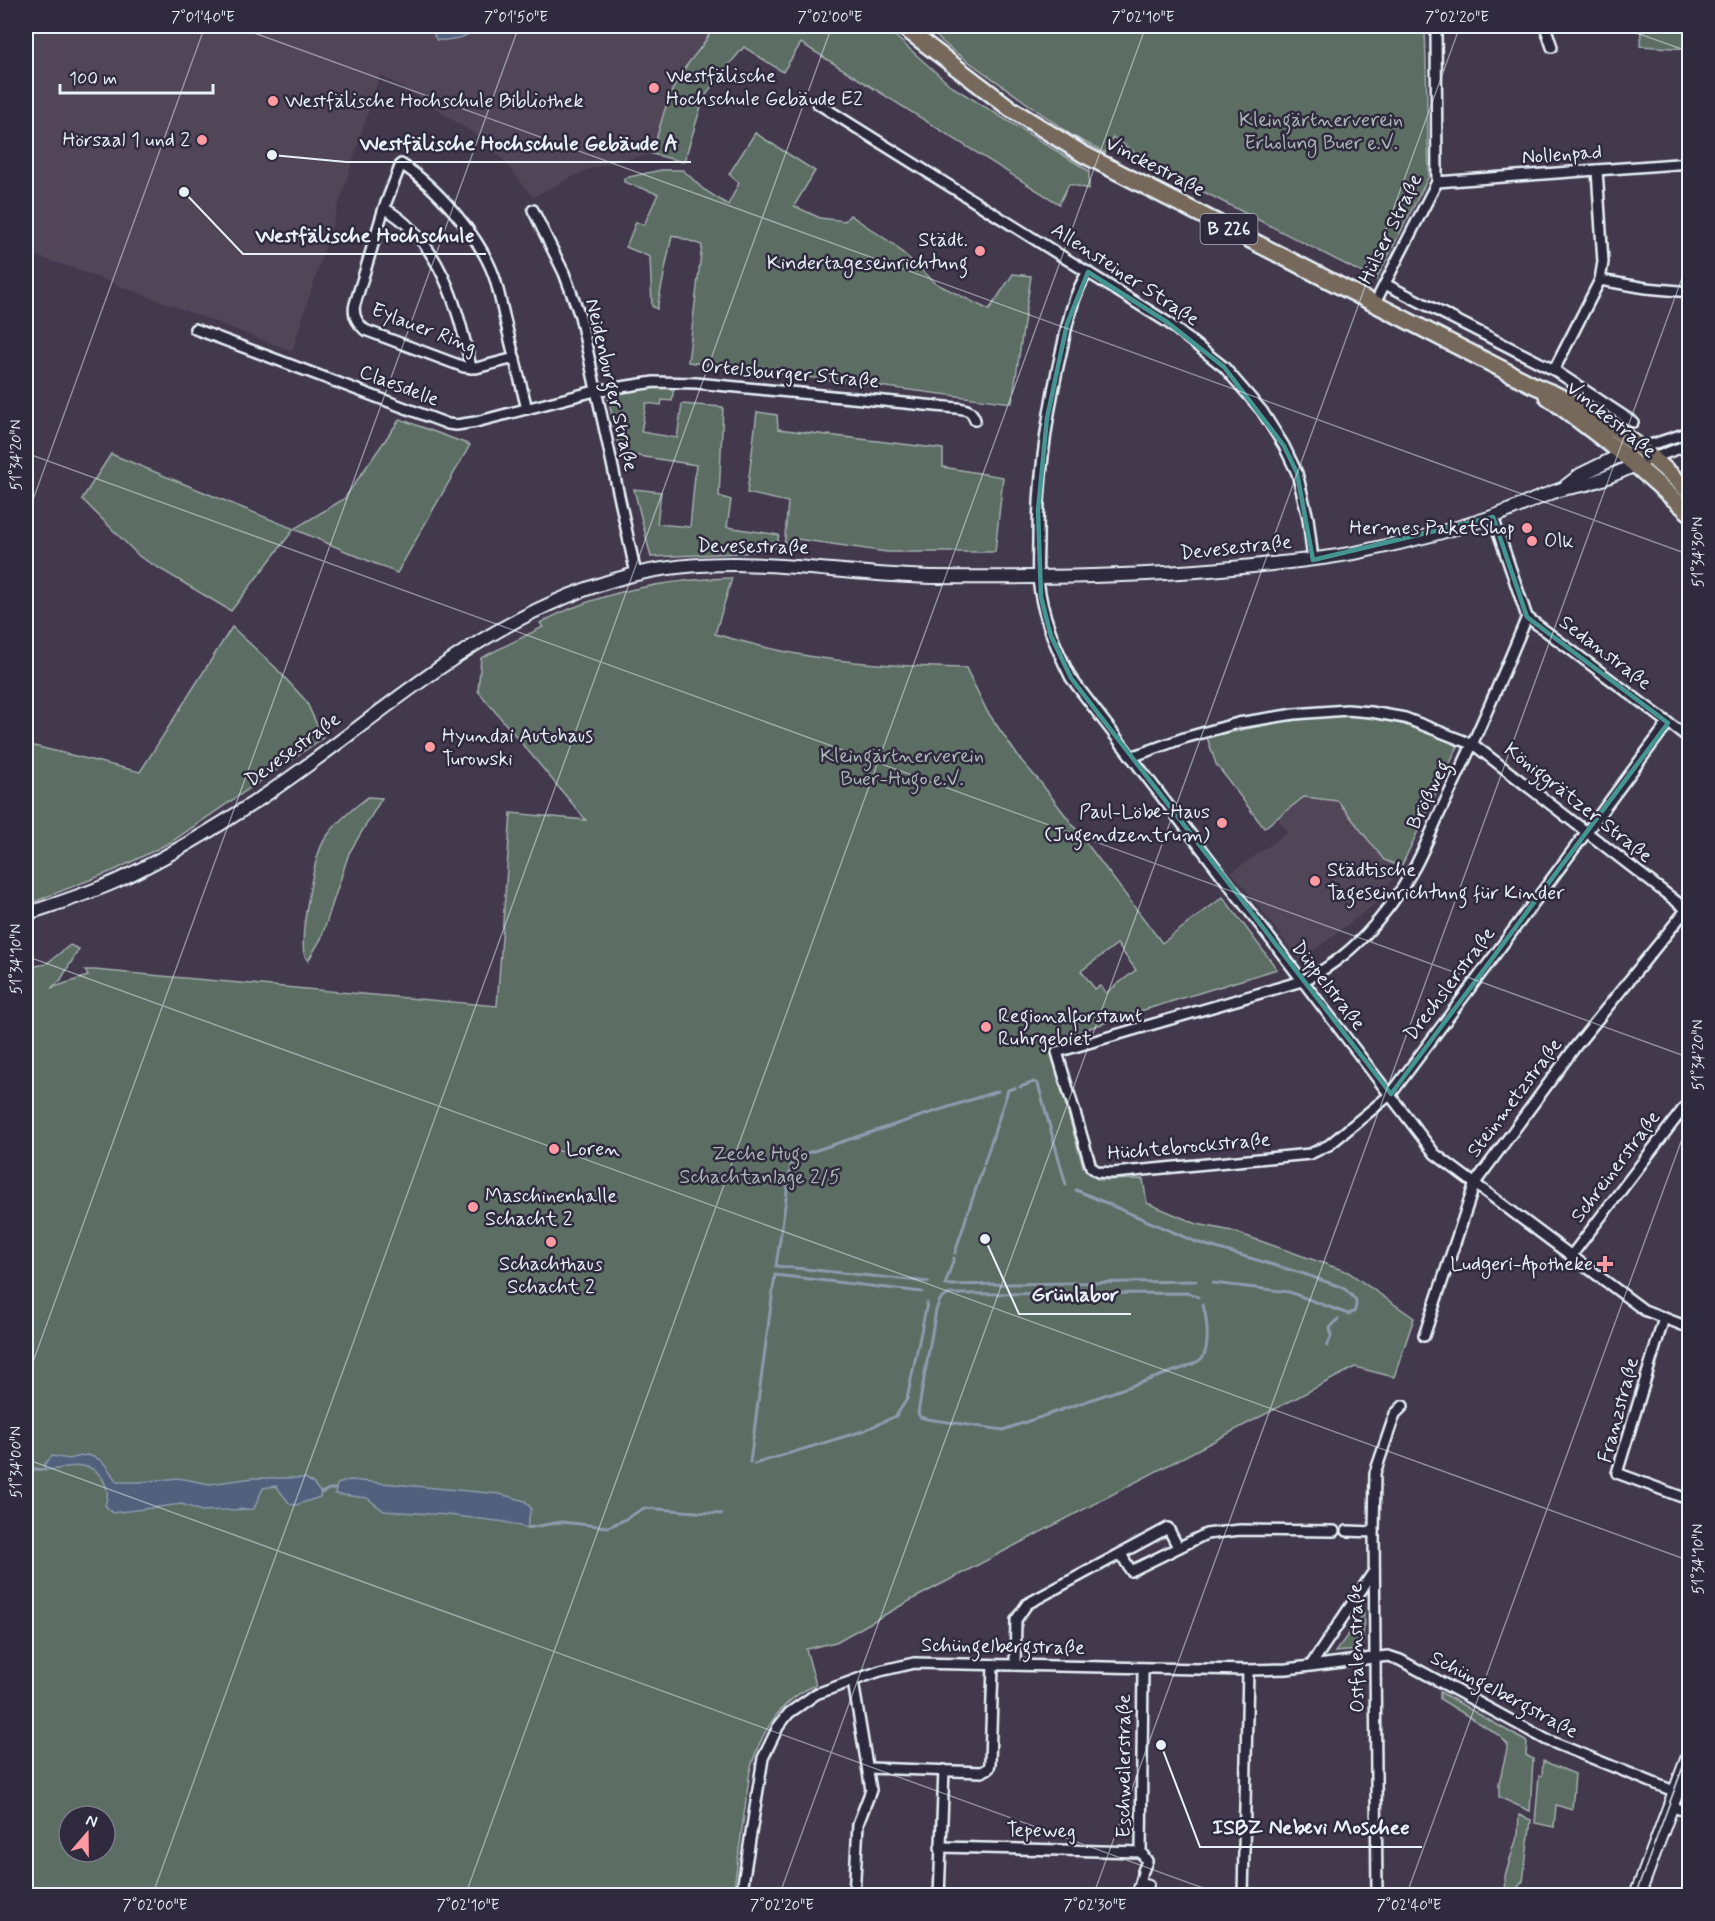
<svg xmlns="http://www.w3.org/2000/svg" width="1715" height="1921" viewBox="0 0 1715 1921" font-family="Mynerve,sans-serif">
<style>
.built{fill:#514458}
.green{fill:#5c6d64;stroke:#a2afae;stroke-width:1.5;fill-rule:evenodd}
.water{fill:#51617b;stroke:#8d9bad;stroke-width:1.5}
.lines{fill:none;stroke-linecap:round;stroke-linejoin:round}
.stream{stroke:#8d9bad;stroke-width:3}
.pedestrian-casing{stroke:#e8f1f8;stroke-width:12}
.minor-casing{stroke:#e8f1f8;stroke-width:14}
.tertiary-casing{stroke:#e8f1f8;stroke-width:16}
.secondary-casing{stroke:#e8f1f8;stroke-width:18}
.primary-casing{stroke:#e8f1f8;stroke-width:20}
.pedestrian{stroke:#2f2a3d;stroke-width:8}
.minor{stroke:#2f2a3d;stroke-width:9}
.tertiary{stroke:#2f2a3d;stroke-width:12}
.secondary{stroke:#2f2a3d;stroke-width:14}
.primary{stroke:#76695c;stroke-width:15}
.tram{stroke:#e8f1f8;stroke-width:1.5}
.marked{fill:none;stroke:#459590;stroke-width:4.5;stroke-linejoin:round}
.ticks{fill:none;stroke:#e8f1f8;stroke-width:1.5;stroke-opacity:0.45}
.poi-dot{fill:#ff9aa2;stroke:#2f2a3d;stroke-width:2}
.labels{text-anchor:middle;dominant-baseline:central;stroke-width:5;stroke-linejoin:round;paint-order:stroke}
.shield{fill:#2f2a3d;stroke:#b0b5c0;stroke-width:1.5}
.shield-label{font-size:18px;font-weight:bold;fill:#e8f1f8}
.poi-label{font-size:20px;fill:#e8f1f8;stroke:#2f2a3d;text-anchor:start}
.park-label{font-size:20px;fill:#a9b6b5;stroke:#2f2a3d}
.street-label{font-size:20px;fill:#e8f1f8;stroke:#2f2a3d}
.leader{fill:none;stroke:#e8f1f8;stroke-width:2}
.callout-dot{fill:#e8f1f8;stroke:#2f2a3d;stroke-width:2}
.callout-label{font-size:21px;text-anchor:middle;font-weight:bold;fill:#e8f1f8;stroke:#2f2a3d;stroke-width:5;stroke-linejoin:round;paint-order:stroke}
.neatline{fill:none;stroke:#e8f1f8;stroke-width:2}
.ticks-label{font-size:15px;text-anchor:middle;fill:#e8f1f8}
</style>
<rect width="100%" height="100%" fill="#43394d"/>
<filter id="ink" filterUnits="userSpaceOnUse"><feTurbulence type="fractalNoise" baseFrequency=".0167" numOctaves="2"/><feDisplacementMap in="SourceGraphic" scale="12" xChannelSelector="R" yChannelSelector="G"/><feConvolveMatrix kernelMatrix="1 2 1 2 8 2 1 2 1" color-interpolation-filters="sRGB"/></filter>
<g filter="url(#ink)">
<!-- built -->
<g class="built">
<polygon points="26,26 713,26 711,34 694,54 679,77 667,100 652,154 613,162 584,171 533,197 501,158 480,138 417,96 380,75 292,351 73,268 26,253"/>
<polygon points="1304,797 1339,801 1384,860 1401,867 1375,904 1300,961 1232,872 1288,832 1277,818"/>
</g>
<!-- green -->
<g class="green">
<path d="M713 26H884L951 86 1089 171V189L1069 184 1059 204 801 43 783 72 744 47 715 81 703 100 684 162 652 154C660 128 665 101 679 77 688 60 708 43 713 26Z"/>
<polygon points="924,26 1425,26 1429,176 1376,280 1155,167 1113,137 1105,153 1073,136 951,49"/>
<polygon points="1636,26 1689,26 1689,49 1640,46 1641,31 1636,31"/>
<polygon points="755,133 815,171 794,206 820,218 845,221 850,215 893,244 937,284 989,310 1013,274 1031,276 1012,403 688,362 702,245 672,235 657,309 652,306 650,257 626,247 636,222 644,225 658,194 624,182 624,178 661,170 683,170 703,189 728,205 739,183 729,174"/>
<polygon points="674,386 672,401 662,400 661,405 646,403 641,432 677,438 682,404 723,407 719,496 731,500 727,527 779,535 776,547 744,553 651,557 634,489 661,492 657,524 690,527 696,465 620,453 607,393 640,388"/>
<polygon points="757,412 777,415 778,429 943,449 943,467 1003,477 995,552 887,552 797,539 784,549 788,502 747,493"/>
<polygon points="400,419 470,445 397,573 294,529 231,611 140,557 82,499 111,454 294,529 344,499"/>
<path d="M732 578 715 634C758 646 801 657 846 661 886 666 926 667 966 668L987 711 1020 759 1041 783 1162 943 1223 897 1277 969 1121 1017 1048 1043 1083 1166 1099 1180 1143 1179 1147 1203 1197 1224 1232 1231 1348 1272 1414 1318 1394 1377 1355 1367 913 1599 836 1642 806 1649 816 1685C780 1699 759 1736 750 1771L733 1895H26V968L46 964 70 945 79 949 60 981 51 988 88 976 85 970H94L497 1006 511 813 586 820 478 691 481 658 543 627 540 623C598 592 667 579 732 578ZM1117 944 1136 970 1106 993 1100 986 1095 989 1081 971ZM69 1816H105V1852H69Z"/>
<polygon points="232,627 275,667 306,701 323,738 171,842 115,870 26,905 26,744 140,772"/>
<path d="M1341 715C1388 718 1416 726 1458 746L1401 867 1384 860 1338 801 1304 797 1264 828 1216 764 1207 737 1286 721Z"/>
<path d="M368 797 382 798 349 853 321 939 308 961C307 959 304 956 304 953 300 935 314 854 325 839 336 822 352 809 368 797Z"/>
<polygon points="1364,1613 1363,1646 1358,1650 1335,1652"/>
<polygon points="1440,1692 1527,1742 1526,1755 1533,1759 1530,1811 1499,1797 1499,1783 1508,1745 1500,1736 1440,1699"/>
<polygon points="1543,1761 1575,1774 1572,1810 1556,1805 1554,1827 1535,1823 1539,1776 1542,1776"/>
<polygon points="1519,1815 1531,1820 1523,1881 1512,1895 1506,1895 1505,1876 1518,1834"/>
</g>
<!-- water -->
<g class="water">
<path d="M445 26H470C470 29 470 33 467 35 463 38 443 41 437 40L434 36 436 30Z"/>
<path d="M86 1455C105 1458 107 1468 117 1482H140L178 1478 210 1484 253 1478H305L313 1483 321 1493 320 1497 296 1505 290 1504 276 1486 263 1488 254 1509 201 1511 182 1504 112 1513 105 1505C109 1494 108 1488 102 1478 88 1457 66 1470 45 1470L44 1465 52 1456 69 1459Z"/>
<polygon points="350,1480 500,1494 525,1501 531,1508 527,1528 505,1522 448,1515 384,1511 367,1498 335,1494 337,1484"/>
</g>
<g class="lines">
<!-- stream -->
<g class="stream">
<polyline points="1020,1087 1034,1082 1038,1084 1066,1185"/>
<polyline points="984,1164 1008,1090 1015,1088"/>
<polyline points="1076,1190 1196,1242 1304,1274 1344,1288 1356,1300 1356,1306 1354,1312 1348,1314 1289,1292 1213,1283"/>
<polyline points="968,1212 983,1168"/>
<polyline points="955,1253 967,1215"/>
<polyline points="954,1258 945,1285 1196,1281"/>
<polyline points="929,1282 776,1266 792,1158 998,1091"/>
<path d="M1198 1297 1189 1293 949 1294 940 1300 936 1310 918 1413 920 1417 927 1419 1003 1430 1183 1368C1189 1365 1199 1363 1203 1357 1210 1345 1207 1318 1203 1305"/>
<polyline points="1327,1346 1331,1337 1330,1328 1338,1319"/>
<polyline points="750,1462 775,1275 922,1292"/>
<polyline points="754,1464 863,1431 896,1416 907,1399 927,1303"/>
<polyline points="26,1468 45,1470"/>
<polyline points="321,1493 329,1489 335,1489"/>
<polyline points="527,1528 561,1522 608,1527 622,1521 644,1508 722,1514"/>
</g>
<!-- pedestrian casing -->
<g class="pedestrian-casing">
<g id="pedestrian">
<polyline points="1138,1889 1142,1892 1146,1884 1149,1885 1146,1891"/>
<polyline points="1136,1896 1143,1871"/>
</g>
</g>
<!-- minor casing -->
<g class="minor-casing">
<g id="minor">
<polyline points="1545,26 1552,47"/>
<polyline points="817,103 1167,322 1224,367 1262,411 1284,446 1297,473 1308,518 1313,560"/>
<polyline points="1437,182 1690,163"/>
<path d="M384 208C440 240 459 309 471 368"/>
<polyline points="533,210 564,273 580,316 636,574"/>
<path d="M1088 272C1074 292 1068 320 1063 344 1048 408 1038 472 1038 538 1038 552 1037 566 1038 579 1042 616 1055 646 1071 678L1435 1154 1644 1310 1690 1328"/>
<polyline points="1600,280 1646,288 1690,292"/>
<polyline points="1385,284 1554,370 1633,422"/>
<polyline points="1375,303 1437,182 1436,26"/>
<path d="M195 329 448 424 456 425 476 422 595 391 654 382 696 383 957 408C966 409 972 410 975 420"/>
<path d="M515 358 476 368 464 367 365 330C357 323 352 315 355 304L384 208 401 164C436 186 480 237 494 276 499 291 502 308 506 324 513 353 520 381 527 409"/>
<polyline points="1554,370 1600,280 1603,262 1597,170"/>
<polyline points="1638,449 1690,432"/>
<polyline points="1635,465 1690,444"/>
<path d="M1493 517 1527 617C1501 680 1474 743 1444 804 1433 826 1425 849 1413 870 1388 915 1349 960 1302 981L1057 1052 1091 1167 1098 1172 1113 1173 1310 1154 1329 1145 1391 1094 1668 723"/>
<polyline points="1527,617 1690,739"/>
<polyline points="1131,757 1184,738 1238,723 1294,714 1347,710 1371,712 1405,718 1474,745 1690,912"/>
<polyline points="1571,1256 1690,1100"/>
<polyline points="1664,1318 1617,1473 1690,1500"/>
<polyline points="1424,1336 1475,1183 1576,1046 1686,910"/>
<polyline points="1347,1531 1374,1532"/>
<polyline points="1121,1554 1131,1571 1206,1534 1240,1530 1334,1531"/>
<polyline points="1015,1665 1016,1620 1027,1604 1168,1528 1178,1547"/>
<polyline points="1311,1665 1374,1571"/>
<polyline points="1143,1669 1141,1852 1147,1861 1143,1871"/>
<polyline points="853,1681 871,1790 858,1824 854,1896"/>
<polyline points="868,1768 982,1772 989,1768 990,1763 993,1665"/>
<polyline points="1671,1806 1690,1813"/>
<polyline points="940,1847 1141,1852"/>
<polyline points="741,1896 763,1758 778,1727 789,1713 816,1694 880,1671 914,1663 1248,1670 1287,1669 1388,1656 1400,1660 1547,1740 1676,1792"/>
<polyline points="939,1896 944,1770"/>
<polyline points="1243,1896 1248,1670"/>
<polyline points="1377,1896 1374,1532 1375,1473 1395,1414 1403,1406"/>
</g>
</g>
<!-- tertiary casing -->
<g class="tertiary-casing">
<g id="tertiary">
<polyline points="1566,486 1580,475 1623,454"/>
<path d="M26 914C58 903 92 893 123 878 172 855 219 826 264 796 386 714 485 612 632 575 733 550 832 575 933 577 1040 578 1147 577 1253 566 1290 562 1327 559 1364 551 1406 542 1449 531 1489 518 1514 510 1537 497 1562 489 1570 487 1579 486 1587 484 1604 479 1620 472 1635 465"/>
</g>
</g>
<!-- secondary casing -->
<g class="secondary-casing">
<polyline id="secondary" points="1637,1896 1690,1754"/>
</g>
<!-- primary casing -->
<g class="primary-casing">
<g id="primary">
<path d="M902 26 1011 109 1083 154 1533 385C1594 408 1644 447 1690 493"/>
<polyline points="1547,396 1623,454 1690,513"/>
</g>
</g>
<!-- pedestrian -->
<use href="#pedestrian" class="pedestrian"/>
<!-- minor -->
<use href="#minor" class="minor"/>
<!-- tertiary -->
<use href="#tertiary" class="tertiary"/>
<!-- secondary -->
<use href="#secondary" class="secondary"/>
<!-- primary -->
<use href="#primary" class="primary"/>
<!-- tram -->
<polyline class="tram" points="1635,1896 1690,1748"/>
</g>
</g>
<!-- marked area -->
<path class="marked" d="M1088 272 1167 322 1224 367 1284 446 1297 473 1313 560 1493 517 1527 617 1668 723 1391 1094 1071 678 1051 636 1041 597 1038 510 1047 418 1067 324Z"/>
<!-- ticks -->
<path class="ticks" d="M235 26 1690 555M1617 26 1690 52M26 453 1690 1058M26 519 205 26M26 956 1690 1561M26 1381 519 26M26 1459 1225 1896M152 1896 832 26M465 1896 1146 26M779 1896 1460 26M1093 1896 1690 256M1406 1896 1690 1117"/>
<!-- markers -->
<g class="poi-dot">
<circle cx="654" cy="88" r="6"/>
<circle cx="273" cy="101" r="6"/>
<circle cx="202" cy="140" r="6"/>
<circle cx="980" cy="251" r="6"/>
<circle cx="1527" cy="528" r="6"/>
<circle cx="1532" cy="541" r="6"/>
<circle cx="430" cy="747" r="6"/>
<circle cx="1222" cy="823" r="6"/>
<circle cx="1315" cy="881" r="6"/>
<circle cx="986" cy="1027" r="6"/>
<circle cx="554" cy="1149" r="6"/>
<circle cx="473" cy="1207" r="6"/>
<circle cx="551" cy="1242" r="6"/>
<path d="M1602 1255h6v6h6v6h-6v6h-6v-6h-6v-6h6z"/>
</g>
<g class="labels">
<!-- shield labels -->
<rect class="shield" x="1200.5" y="214" width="57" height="30" rx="4.5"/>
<g class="shield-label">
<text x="1229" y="229">B 226</text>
</g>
<!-- poi labels -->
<g class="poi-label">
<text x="666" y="76">Westfälische<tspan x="666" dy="23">Hochschule Gebäude E2</tspan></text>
<text x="285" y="101">Westfälische Hochschule Bibliothek</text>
<text x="190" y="140" text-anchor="end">Hörsaal 1 und 2</text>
<text x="968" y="240" text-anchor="end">Städt.<tspan x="968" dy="23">Kindertageseinrichtung</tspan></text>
<text x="1515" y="528" text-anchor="end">Hermes PaketShop</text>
<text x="1544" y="541">Olk</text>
<text x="442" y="736">Hyundai Autohaus<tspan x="442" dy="23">Turowski</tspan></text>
<text x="1210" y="812" text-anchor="end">Paul-Löbe-Haus<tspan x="1210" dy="23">(Jugendzentrum)</tspan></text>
<text x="1327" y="870">Städtische<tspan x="1327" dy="23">Tageseinrichtung für Kinder</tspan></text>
<text x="998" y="1016">Regionalforstamt<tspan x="998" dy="23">Ruhrgebiet</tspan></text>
<text x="566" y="1149">Loren</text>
<text x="485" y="1196">Maschinenhalle<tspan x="485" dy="23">Schacht 2</tspan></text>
<text x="551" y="1264" text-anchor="middle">Schachthaus<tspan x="551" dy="23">Schacht 2</tspan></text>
<text x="1593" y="1264" text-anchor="end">Ludgeri-Apotheke</text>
</g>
<!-- park labels -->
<g class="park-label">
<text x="1321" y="120">Kleingärtnerverein<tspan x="1321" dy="23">Erholung Buer e.V.</tspan></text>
<text x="902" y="756">Kleingärtnerverein<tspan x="902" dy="23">Buer-Hugo e.V.</tspan></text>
<text x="760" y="1154">Zeche Hugo<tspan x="760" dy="23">Schachtanlage 2/5</tspan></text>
</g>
<!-- street labels -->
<g class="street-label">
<text transform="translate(1562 155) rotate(-4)">Nollenpad</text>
<text transform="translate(1155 167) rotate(27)">Vinckestraße</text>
<text transform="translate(1391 229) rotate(-64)">Hülser Straße</text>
<text transform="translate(1125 275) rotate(33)">Allensteiner Straße</text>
<text transform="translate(424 329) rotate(21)">Eylauer Ring</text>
<text transform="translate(790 374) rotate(5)">Ortelsburger Straße</text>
<text transform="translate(611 385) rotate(77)">Neidenburger Straße</text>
<text transform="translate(399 386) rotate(21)">Claesdelle</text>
<text transform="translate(1611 420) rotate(39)">Vinckestraße</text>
<text transform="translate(753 547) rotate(1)">Devesestraße</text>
<text transform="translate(1236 548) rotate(-6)">Devesestraße</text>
<text transform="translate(1605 653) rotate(37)">Sedanstraße</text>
<text transform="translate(293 750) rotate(-36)">Devesestraße</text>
<text transform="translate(1429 795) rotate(-64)">Brößweg</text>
<text transform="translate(1578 803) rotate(38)">Königgrätzer Straße</text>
<text transform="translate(1450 984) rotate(-53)">Drechslerstraße</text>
<text transform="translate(1328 986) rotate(52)">Düppelstraße</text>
<text transform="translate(1515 1098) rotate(-53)">Steinmetzstraße</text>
<text transform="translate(1189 1147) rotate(-5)">Hüchtebrockstraße</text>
<text transform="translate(1616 1167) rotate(-53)">Schreinerstraße</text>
<text transform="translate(1619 1410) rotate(-75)">Franzstraße</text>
<text transform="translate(1003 1647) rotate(1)">Schüngelbergstraße</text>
<text transform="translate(1357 1648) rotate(-91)">Ostfalenstraße</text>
<text transform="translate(1504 1695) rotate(28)">Schüngelbergstraße</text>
<text transform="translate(1124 1766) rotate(-90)">Eschweilerstraße</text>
<text transform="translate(1041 1831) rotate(1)">Tepeweg</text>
</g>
</g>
<!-- callouts -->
<path class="leader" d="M272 155L346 162H691M184 192L243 254H486M985 1239L1019 1314H1131M1161 1745L1200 1847H1422"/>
<g class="callout-dot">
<circle cx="272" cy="155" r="6"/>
<circle cx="184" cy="192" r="6"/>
<circle cx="985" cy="1239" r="6"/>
<circle cx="1161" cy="1745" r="6"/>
</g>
<g class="callout-label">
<text x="519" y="150">Westfälische Hochschule Gebäude A</text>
<text x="365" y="242">Westfälische Hochschule</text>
<text x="1075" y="1301">Grünlabor</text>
<text x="1311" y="1834">ISBZ Nebevi Moschee</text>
</g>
<!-- margin -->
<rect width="1715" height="1921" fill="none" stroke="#2f2a3d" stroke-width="66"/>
<!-- north arrow -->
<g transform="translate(87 1834) rotate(20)"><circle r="28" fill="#2f2a3d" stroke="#797a88" stroke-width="1.5"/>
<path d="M0-4.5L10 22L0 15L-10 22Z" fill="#ff9aa2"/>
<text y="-9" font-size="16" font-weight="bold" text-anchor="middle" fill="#e8f1f8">N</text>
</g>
<!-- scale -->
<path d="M60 84v9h153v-9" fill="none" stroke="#e8f1f8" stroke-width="3"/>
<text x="69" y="84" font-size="18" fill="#e8f1f8" stroke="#2f2a3d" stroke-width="4.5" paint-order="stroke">100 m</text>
<rect x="33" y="33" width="1649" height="1855" class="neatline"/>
<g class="ticks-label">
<text x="203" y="22">7°01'40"E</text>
<text x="516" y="22">7°01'50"E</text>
<text x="830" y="22">7°02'00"E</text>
<text x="1143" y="22">7°02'10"E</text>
<text x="1457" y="22">7°02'20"E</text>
<text transform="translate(16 455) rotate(-90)" y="5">51°34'20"N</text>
<text transform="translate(1698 552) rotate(-90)" y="5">51°34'30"N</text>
<text transform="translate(16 959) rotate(-90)" y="5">51°34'10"N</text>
<text transform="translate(1698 1055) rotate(-90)" y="5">51°34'20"N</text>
<text transform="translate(16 1462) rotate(-90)" y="5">51°34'00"N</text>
<text transform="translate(1698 1559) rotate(-90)" y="5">51°34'10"N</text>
<text x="155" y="1910">7°02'00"E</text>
<text x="468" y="1910">7°02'10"E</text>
<text x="782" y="1910">7°02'20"E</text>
<text x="1095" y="1910">7°02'30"E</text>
<text x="1409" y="1910">7°02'40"E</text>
</g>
</svg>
